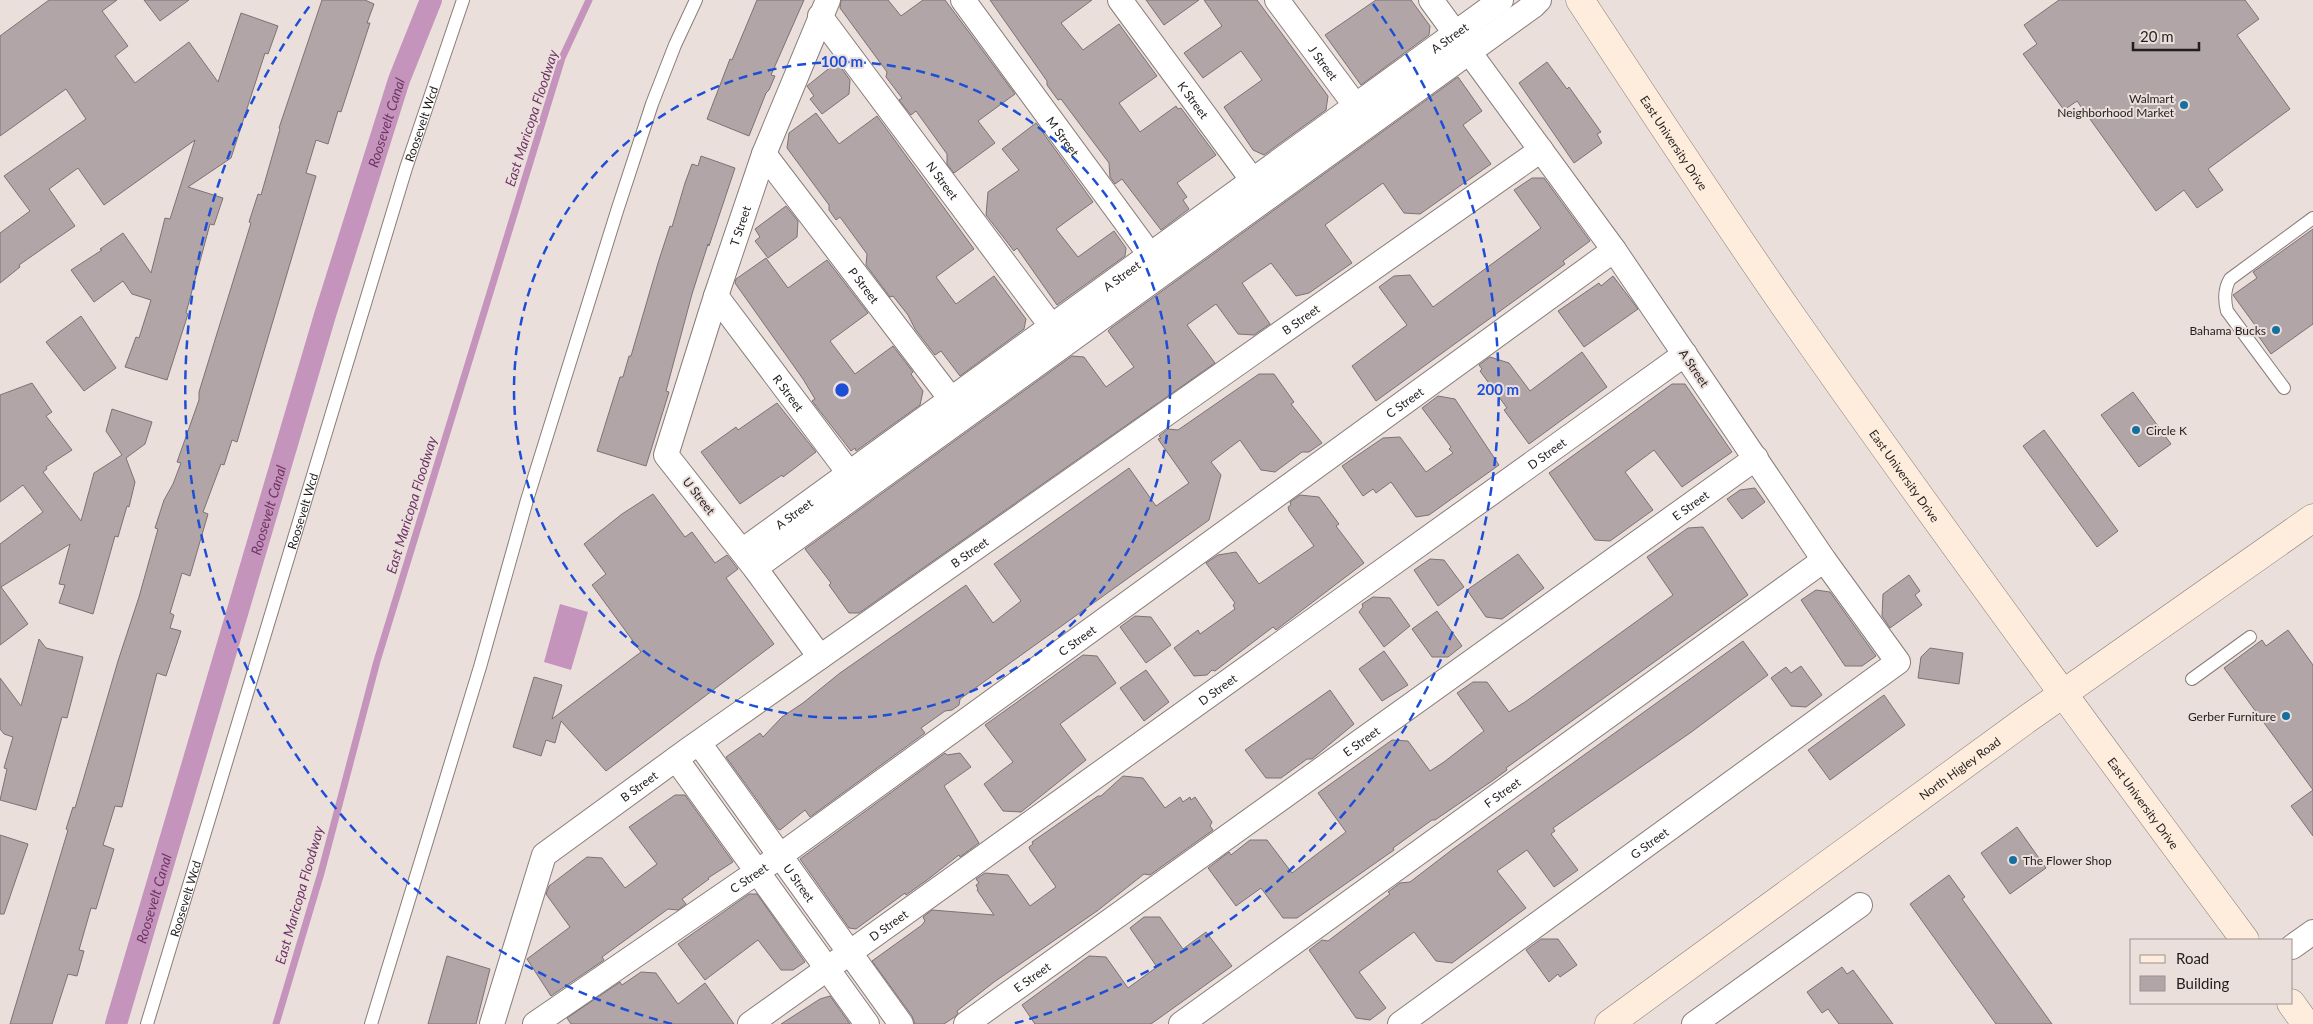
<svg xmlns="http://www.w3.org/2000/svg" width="2313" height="1024" viewBox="0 0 2313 1024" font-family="Lato,sans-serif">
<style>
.water{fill:#c494bc}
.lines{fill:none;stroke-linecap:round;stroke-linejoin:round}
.stream{stroke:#c494bc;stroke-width:7}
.canal{stroke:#c494bc;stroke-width:22}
.building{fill:#b1a5a7;stroke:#7d7274}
.lane-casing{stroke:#887d7a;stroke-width:14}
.street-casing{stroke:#887d7a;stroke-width:26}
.secondary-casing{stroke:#887d7a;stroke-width:29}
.lane{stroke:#fff;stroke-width:12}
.street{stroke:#fff;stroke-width:24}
.secondary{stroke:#feeddc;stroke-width:28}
.ring{fill:none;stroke:#1d4ed8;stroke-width:2.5;stroke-dasharray:9 6}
.poi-dot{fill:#15709f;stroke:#ebdfdb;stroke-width:2}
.labels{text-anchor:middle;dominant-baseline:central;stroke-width:4;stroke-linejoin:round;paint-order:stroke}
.street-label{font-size:12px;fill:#221e1d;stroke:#ebdfdb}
.poi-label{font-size:12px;fill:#221e1d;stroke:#ebdfdb;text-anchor:end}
.water-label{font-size:14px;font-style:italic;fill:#6e3366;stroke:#ebdfdb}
.centre{fill:#1d4ed8;stroke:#ebdfdb;stroke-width:2.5}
.ring-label{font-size:15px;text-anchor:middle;font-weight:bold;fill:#1d4ed8;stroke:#ebdfdb;stroke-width:4;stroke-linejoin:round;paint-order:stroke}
</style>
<rect width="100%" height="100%" fill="#ebdfdb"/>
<!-- water -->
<polygon class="water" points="560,604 588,612 571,670 544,662"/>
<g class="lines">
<!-- stream -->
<polyline class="stream" points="276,1024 321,873 377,661 562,58 589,0"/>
<!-- canal -->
<path class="canal" id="s1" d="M116 1024 325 315 399 80 431 0"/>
</g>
<!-- building -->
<g class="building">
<polygon points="49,0 117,0 102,11 128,46 115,56 135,83 189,42 218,82 241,13 278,26 268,54 265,53 231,158 188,187 223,198 214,225 210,224 186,313 188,314 167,380 125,367 136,337 139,338 151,300 132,294 123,281 94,302 71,270 102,250 100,249 123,233 151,273 165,218 170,219 195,140 104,205 78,168 49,189 75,226 19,265 20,267 0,283 0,233 30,211 4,176 86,119 66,89 0,136 0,36"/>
<polygon points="144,0 189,0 160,21"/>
<polygon points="322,0 365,0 374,4 367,23 370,23 341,112 338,111 328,144 316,140 306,173 316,176 237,442 232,440 224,465 221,464 203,512 208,514 190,576 182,573 170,613 174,615 170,628 181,631 166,676 157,673 122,807 115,806 103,845 114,849 96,909 91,908 79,950 84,951 77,976 68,974 52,1024 10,1024 68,830 66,829 73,807 75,808 118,661 139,597 158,529 155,528 164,500 173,484 181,463 177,462 199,400 199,392 251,223 249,222 258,194 261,195 280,129 279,128"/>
<polygon points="757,0 804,0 771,75 775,76 769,90 766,93 749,136 707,119 730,59 732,60"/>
<polygon points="841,0 888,0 901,16 923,0 945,0 1015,94 978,121 995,143 954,173 947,164 947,154 916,111 911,115 899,100 902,98 886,77 887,72 840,8"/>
<polygon points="990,0 1092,0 1061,23 1083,50 1119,24 1157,76 1119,103 1140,132 1176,106 1178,109 1181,108 1216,155 1177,183 1187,197 1183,200 1189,209 1161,230 1122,179 1115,184 1110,177 1109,163 1061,99 1058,100 1047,85 1047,81"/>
<polygon points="1146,0 1199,0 1164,25"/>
<polygon points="1204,0 1257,0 1328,96 1326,110 1264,155 1253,150 1224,107 1262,80 1241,51 1203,78 1184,53 1222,26"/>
<polygon points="1376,0 1411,0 1430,26 1429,35 1361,85 1325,35"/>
<polygon points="2059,0 2245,0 2259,19 2237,35 2290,109 2208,169 2223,190 2197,208 2184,190 2156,211 2077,101 2064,110 2023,54 2037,44 2024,25"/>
<polygon points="837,62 850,80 849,94 822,114 810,99 814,96 807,86"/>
<polygon points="1547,62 1567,89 1569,87 1601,132 1597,134 1602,143 1574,163 1519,83"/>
<polygon points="1458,77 1482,111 1463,125 1491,164 1420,214 1404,213 1383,183 1325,225 1352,263 1309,293 1296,296 1271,263 1242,283 1270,324 1254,335 1238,334 1216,304 1187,325 1215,363 859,613 849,613 829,585 831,583 805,549 1072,356 1084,357 1106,387 1134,367 1108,331 1111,328"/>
<polygon points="816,113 839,144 877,116 974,249 936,277 956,304 994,276 1026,319 1024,329 960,376 941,351 935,355 915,329 908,315 893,296 890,297 866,265 867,254 840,217 836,220 829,210 829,205 787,148 789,133"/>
<polygon points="1036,123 1093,202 1056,229 1078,257 1114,231 1126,248 1125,256 1057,305 1017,248 1014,251 986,215 988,192 1019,170 1002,149"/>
<polygon points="701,156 735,168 709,246 708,244 692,294 666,391 669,392 646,466 597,451 620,377 623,377 629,356 631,356 659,260 670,226 672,227 685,183 692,164 698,166"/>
<polygon points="1532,178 1544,178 1590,241 1563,261 1565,264 1376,401 1352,366 1407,325 1379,287 1394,276 1410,275 1433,307 1541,228 1514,190"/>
<polygon points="786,206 798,221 797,237 768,258 755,241 760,237 755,229"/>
<polygon points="2313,229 2313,324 2271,354 2257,334 2260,332 2233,295 2257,278 2253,272"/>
<polygon points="766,258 788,288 827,260 868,313 830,341 855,374 893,346 913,372 911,374 923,391 920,405 856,451 855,448 851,451 812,401 815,399 803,379 735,283 736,279"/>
<polygon points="1613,276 1638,309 1584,347 1558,311 1599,283 1601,286"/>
<polygon points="81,316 116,368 84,391 46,342"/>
<polygon points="1582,352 1607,387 1529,444 1504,410 1507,408 1480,371 1482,369 1479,365 1490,357 1509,363 1530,391"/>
<polygon points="1259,374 1274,374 1294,402 1291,404 1322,443 1309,452 1302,452 1275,472 1261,470 1240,440 1211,462 1221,475 1209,520 960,699 959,705 952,710 945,711 921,728 925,733 810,817 805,810 780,830 778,829 726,757 760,733 763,737 782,717 803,703 840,673 966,585 993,623 1021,601 994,564 1129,468 1156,506 1189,483 1158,439 1161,438 1159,436 1168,429 1178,430"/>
<polygon points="32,383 52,412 46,416 72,450 46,467 47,469 43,472 81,521 94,473 122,455 106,431 112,409 152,422 145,444 126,458 135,482 129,507 127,506 118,537 115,536 93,614 59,603 65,585 59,584 70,544 1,587 28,624 0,645 0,544 43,512 23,485 0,502 0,395"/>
<polygon points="1672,384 1685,384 1732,452 1682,487 1654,450 1625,472 1653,510 1610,541 1595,540 1549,473"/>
<polygon points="2133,392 2171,444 2139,467 2101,415"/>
<polygon points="1438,396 1455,399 1499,465 1429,515 1416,517 1391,482 1376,493 1373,489 1363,496 1342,466 1383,438 1400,437 1426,472 1453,453 1449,449 1451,447 1422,408"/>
<polygon points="777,403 816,452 783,477 782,475 740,504 701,452 736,427 738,430"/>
<polygon points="2044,430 2118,531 2097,547 2023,446"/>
<polygon points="1755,488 1765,502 1742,519 1727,499 1740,490"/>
<polygon points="653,494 685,537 692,532 715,563 727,555 738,569 726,578 774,644 606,771 561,721 555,743 546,740 541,756 513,747 534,677 562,685 552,719 641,652 592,585 606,574 584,544 622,514"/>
<polygon points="1300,495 1319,497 1339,524 1336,526 1364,563 1276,630 1273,627 1215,671 1212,670 1207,675 1194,676 1174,648 1198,630 1200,634 1235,609 1233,605 1235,603 1206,563 1218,555 1236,552 1259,584 1314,546 1289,511 1288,507 1291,505 1290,502"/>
<polygon points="1703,527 1748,595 1506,768 1507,770 1492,781 1435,820 1432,820 1393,848 1394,850 1297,918 1283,918 1261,888 1236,906 1208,868 1229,852 1231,855 1250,840 1267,840 1292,873 1346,832 1318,793 1392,740 1408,741 1430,771 1444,762 1484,731 1457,693 1473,682 1487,682 1509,712 1525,702 1673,595 1647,557 1688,528"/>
<polygon points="1518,554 1544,588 1502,619 1486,617 1467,590"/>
<polygon points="1430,559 1444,560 1464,587 1438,606 1414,570"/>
<polygon points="1909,575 1920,591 1915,595 1922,605 1890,628 1882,616 1883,594"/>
<polygon points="1816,590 1830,592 1876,656 1862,666 1845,666 1801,600"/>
<polygon points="1373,597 1390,598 1410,626 1384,647 1359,612 1363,607 1362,604"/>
<polygon points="1437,611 1462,646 1448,657 1432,657 1412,629"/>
<polygon points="1135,616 1151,617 1171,645 1146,663 1120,627"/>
<polygon points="2288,630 2313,665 2313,836 2291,806 2313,790 2224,668 2262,640 2266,646"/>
<polygon points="39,639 46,648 83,657 67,718 62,717 36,810 0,800 7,769 4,768 13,737 4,734 0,729 0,678 21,706"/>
<polygon points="1743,641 1768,675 1690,733 1553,828 1555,831 1551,834 1578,870 1554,887 1527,850 1497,871 1526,908 1452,963 1436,961 1414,932 1359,972 1386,1008 1370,1020 1356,1018 1309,950 1322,940 1328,941 1390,894 1388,892 1400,883 1410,882 1453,849"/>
<polygon points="1930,648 1963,653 1959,684 1918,678 1921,657"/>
<polygon points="1384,651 1408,685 1382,701 1359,669"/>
<polygon points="1083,655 1097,656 1116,683 1060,724 1086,760 1021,812 1003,811 984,784 1013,762 985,725"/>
<polygon points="1801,666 1822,695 1806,707 1791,706 1771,678 1786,667 1791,673"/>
<polygon points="1146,670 1169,702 1144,721 1120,688"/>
<polygon points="1330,690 1354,724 1312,759 1307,759 1281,778 1266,778 1245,750"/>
<polygon points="1884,695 1905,725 1830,780 1808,750"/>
<polygon points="945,753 947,755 960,753 971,767 944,786 979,843 960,857 959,855 927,880 906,895 905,893 856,929 849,928 800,859"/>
<polygon points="1123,776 1143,778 1165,808 1180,797 1183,802 1190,797 1191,800 1195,797 1212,822 1210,826 1213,830 1150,875 1144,874 1097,911 994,982 957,1011 958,1013 956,1016 944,1024 915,1024 912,1016 872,961 922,925 925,921 923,917 932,910 994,915 977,890 978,889 976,885 979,883 976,879 985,873 1008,875 1030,906 1056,887 1030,850 1029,847 1033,844 1032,842 1098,796 1101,796"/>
<polygon points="675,795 685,795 733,862 708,878 709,879 682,899 686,904 678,910 668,909 602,957 604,960 551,996 527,959 570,927 546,894 549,886 587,857 602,858 625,888 657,864 629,827"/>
<polygon points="2017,827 2046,868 2010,894 1981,853"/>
<polygon points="0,835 28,844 4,914 0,914"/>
<polygon points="1949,875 1965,897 1962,899 2052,1024 1996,1024 1910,904"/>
<polygon points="749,894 757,894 805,962 793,970 781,970 758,940 705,980 678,944"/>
<polygon points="1144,917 1160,917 1183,949 1206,932 1232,966 1151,1024 1035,1024 1022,1005 1089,956 1106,957 1128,988 1157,967 1130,928"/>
<polygon points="1541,939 1558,939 1577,965 1560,977 1558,974 1549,982 1526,950"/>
<polygon points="447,956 490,969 476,1024 428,1024"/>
<polygon points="1842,967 1847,974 1853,970 1893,1024 1839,1024 1828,1009 1822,1013 1807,992"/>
<polygon points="641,972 656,973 678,1004 705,983 734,1024 571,1024 567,1018 620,982 622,985"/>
<polygon points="830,996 850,1024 781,1024 820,999"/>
</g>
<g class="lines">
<!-- lane casing -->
<g class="lane-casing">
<g id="lane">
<path d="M2284 388 2227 311C2224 299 2224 289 2230 279L2313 218"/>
<polyline points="2192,679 2250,637"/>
<path id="s2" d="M147 1024 406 168 463 0"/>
<polyline points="371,1024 480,667 527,500 617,211 652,104 675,45 696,0"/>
</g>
</g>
<!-- street casing -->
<g class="street-casing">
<g id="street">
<path id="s3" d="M963 0 1159 267"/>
<path id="s4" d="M1120 0 1262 193"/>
<path id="s5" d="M1277 0 1364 117"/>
<path id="s6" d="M820 16 1061 339"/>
<path id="s7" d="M764 154 960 411"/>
<path id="s8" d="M716 296 858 485"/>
<path id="s9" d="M742 551 1501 0"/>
<polyline points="755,568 1533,6 1539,0"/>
<path id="s10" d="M820 657 755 568 666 455 716 296 764 154 828 0"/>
<path id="s11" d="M699 743 901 1024"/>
<polyline points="676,759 867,1024"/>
<polyline points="2292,947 2313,932"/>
<path id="s12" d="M492 1024 544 855 688 750 1541 150"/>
<path id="s13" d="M535 1024 770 863 1614 250"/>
<path id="s14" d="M750 1024 1685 354"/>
<path id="s15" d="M966 1024 1756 458"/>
<path id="s16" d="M1181 1024 1824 560"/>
<path id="s17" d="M1400 1024 1898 662 1824 560 1614 250 1431 0"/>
<polyline points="1694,1024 1860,905"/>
</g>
</g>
<!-- secondary casing -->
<g class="secondary-casing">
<g id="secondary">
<path id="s18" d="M1580 0C1648 103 1716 207 1786 308 1935 521 2090 731 2245 940"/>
<polyline points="2291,1003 2306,1024"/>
<path id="s19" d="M1609 1024 2027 719 2313 518"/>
</g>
</g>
<!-- lane -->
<use href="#lane" class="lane"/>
<!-- street -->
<use href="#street" class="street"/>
<!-- secondary -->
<use href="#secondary" class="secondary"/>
</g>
<!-- distance rings -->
<g class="ring">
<circle cx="842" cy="390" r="328"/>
<path d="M672 1024A656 656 0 0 1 311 4M1373 4A656 656 0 0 1 1012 1024"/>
</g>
<!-- markers -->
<g class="poi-dot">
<circle cx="2184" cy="105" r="5"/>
<circle cx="2276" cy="330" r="5"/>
<circle cx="2136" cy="430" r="5"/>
<circle cx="2286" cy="716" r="5"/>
<circle cx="2013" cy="860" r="5"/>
</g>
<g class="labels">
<!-- street labels -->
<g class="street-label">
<text stroke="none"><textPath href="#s9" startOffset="874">A Street</textPath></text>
<text stroke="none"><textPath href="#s5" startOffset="78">J Street</textPath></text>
<text stroke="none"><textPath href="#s4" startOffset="124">K Street</textPath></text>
<text stroke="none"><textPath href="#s2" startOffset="941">Roosevelt Wcd</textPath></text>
<text stroke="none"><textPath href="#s3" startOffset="169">M Street</textPath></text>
<text stroke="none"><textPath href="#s18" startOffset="171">East University Drive</textPath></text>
<text stroke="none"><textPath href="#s6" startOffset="205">N Street</textPath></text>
<text stroke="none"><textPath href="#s10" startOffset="495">T Street</textPath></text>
<text stroke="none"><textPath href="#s9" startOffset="469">A Street</textPath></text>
<text stroke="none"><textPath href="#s7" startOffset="165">P Street</textPath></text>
<text stroke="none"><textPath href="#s12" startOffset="1104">B Street</textPath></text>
<text transform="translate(1694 368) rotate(56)">A Street</text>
<text stroke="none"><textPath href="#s8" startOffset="121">R Street</textPath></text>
<text stroke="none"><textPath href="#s13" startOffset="1069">C Street</textPath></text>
<text stroke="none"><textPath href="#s14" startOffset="980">D Street</textPath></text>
<text stroke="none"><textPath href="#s18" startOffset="576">East University Drive</textPath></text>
<text transform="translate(699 496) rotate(52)">U Street</text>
<text stroke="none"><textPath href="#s15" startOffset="891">E Street</textPath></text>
<text stroke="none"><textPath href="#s2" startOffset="536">Roosevelt Wcd</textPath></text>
<text stroke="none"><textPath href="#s9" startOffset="64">A Street</textPath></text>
<text stroke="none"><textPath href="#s12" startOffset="699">B Street</textPath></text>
<text stroke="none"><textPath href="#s13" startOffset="664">C Street</textPath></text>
<text stroke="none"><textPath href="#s14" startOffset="575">D Street</textPath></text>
<text stroke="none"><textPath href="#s15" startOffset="486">E Street</textPath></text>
<text stroke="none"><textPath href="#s19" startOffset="434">North Higley Road</textPath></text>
<text stroke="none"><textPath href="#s12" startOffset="294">B Street</textPath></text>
<text stroke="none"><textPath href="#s16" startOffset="396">F Street</textPath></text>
<text stroke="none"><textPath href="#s18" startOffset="981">East University Drive</textPath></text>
<text stroke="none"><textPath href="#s17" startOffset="308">G Street</textPath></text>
<text stroke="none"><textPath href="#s13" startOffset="259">C Street</textPath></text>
<text stroke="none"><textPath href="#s11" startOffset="172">U Street</textPath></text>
<text stroke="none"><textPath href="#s2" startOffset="131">Roosevelt Wcd</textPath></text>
<text stroke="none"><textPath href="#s14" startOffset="170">D Street</textPath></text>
<text stroke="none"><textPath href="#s15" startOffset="81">E Street</textPath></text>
</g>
<!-- poi labels -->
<g class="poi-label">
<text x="2174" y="98">Walmart<tspan x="2174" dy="14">Neighborhood Market</tspan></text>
<text x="2266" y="330">Bahama Bucks</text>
<text x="2146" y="430" text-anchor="start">Circle K</text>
<text x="2276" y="716">Gerber Furniture</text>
<text x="2023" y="860" text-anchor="start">The Flower Shop</text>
</g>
<!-- water labels -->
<g class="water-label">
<text transform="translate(531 118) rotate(-72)">East Maricopa Floodway</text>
<text stroke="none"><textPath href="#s1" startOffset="941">Roosevelt Canal</textPath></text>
<text transform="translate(411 505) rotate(-73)">East Maricopa Floodway</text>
<text stroke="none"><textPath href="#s1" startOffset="536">Roosevelt Canal</textPath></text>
<text transform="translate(299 895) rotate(-74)">East Maricopa Floodway</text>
<text stroke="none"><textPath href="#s1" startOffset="131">Roosevelt Canal</textPath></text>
</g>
</g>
<circle cx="842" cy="390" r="8" class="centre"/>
<g class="ring-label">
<text x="842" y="67">100 m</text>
<text x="1498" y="395">200 m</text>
</g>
<!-- legend -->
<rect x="2130" y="939" width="162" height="65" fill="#ebdfdb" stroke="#9b928f"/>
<rect x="2140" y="955" width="25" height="8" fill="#feeddc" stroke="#9b928f"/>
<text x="2176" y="964" font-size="15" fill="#221e1d">Road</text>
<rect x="2140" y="976" width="25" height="15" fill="#b1a5a7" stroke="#9b928f"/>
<text x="2176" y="989" font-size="15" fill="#221e1d">Building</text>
<!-- scale -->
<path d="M2133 42v8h66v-8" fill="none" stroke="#221e1d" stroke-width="2.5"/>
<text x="2140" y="42" font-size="15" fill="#221e1d" stroke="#ebdfdb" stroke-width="4" paint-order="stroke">20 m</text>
</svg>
